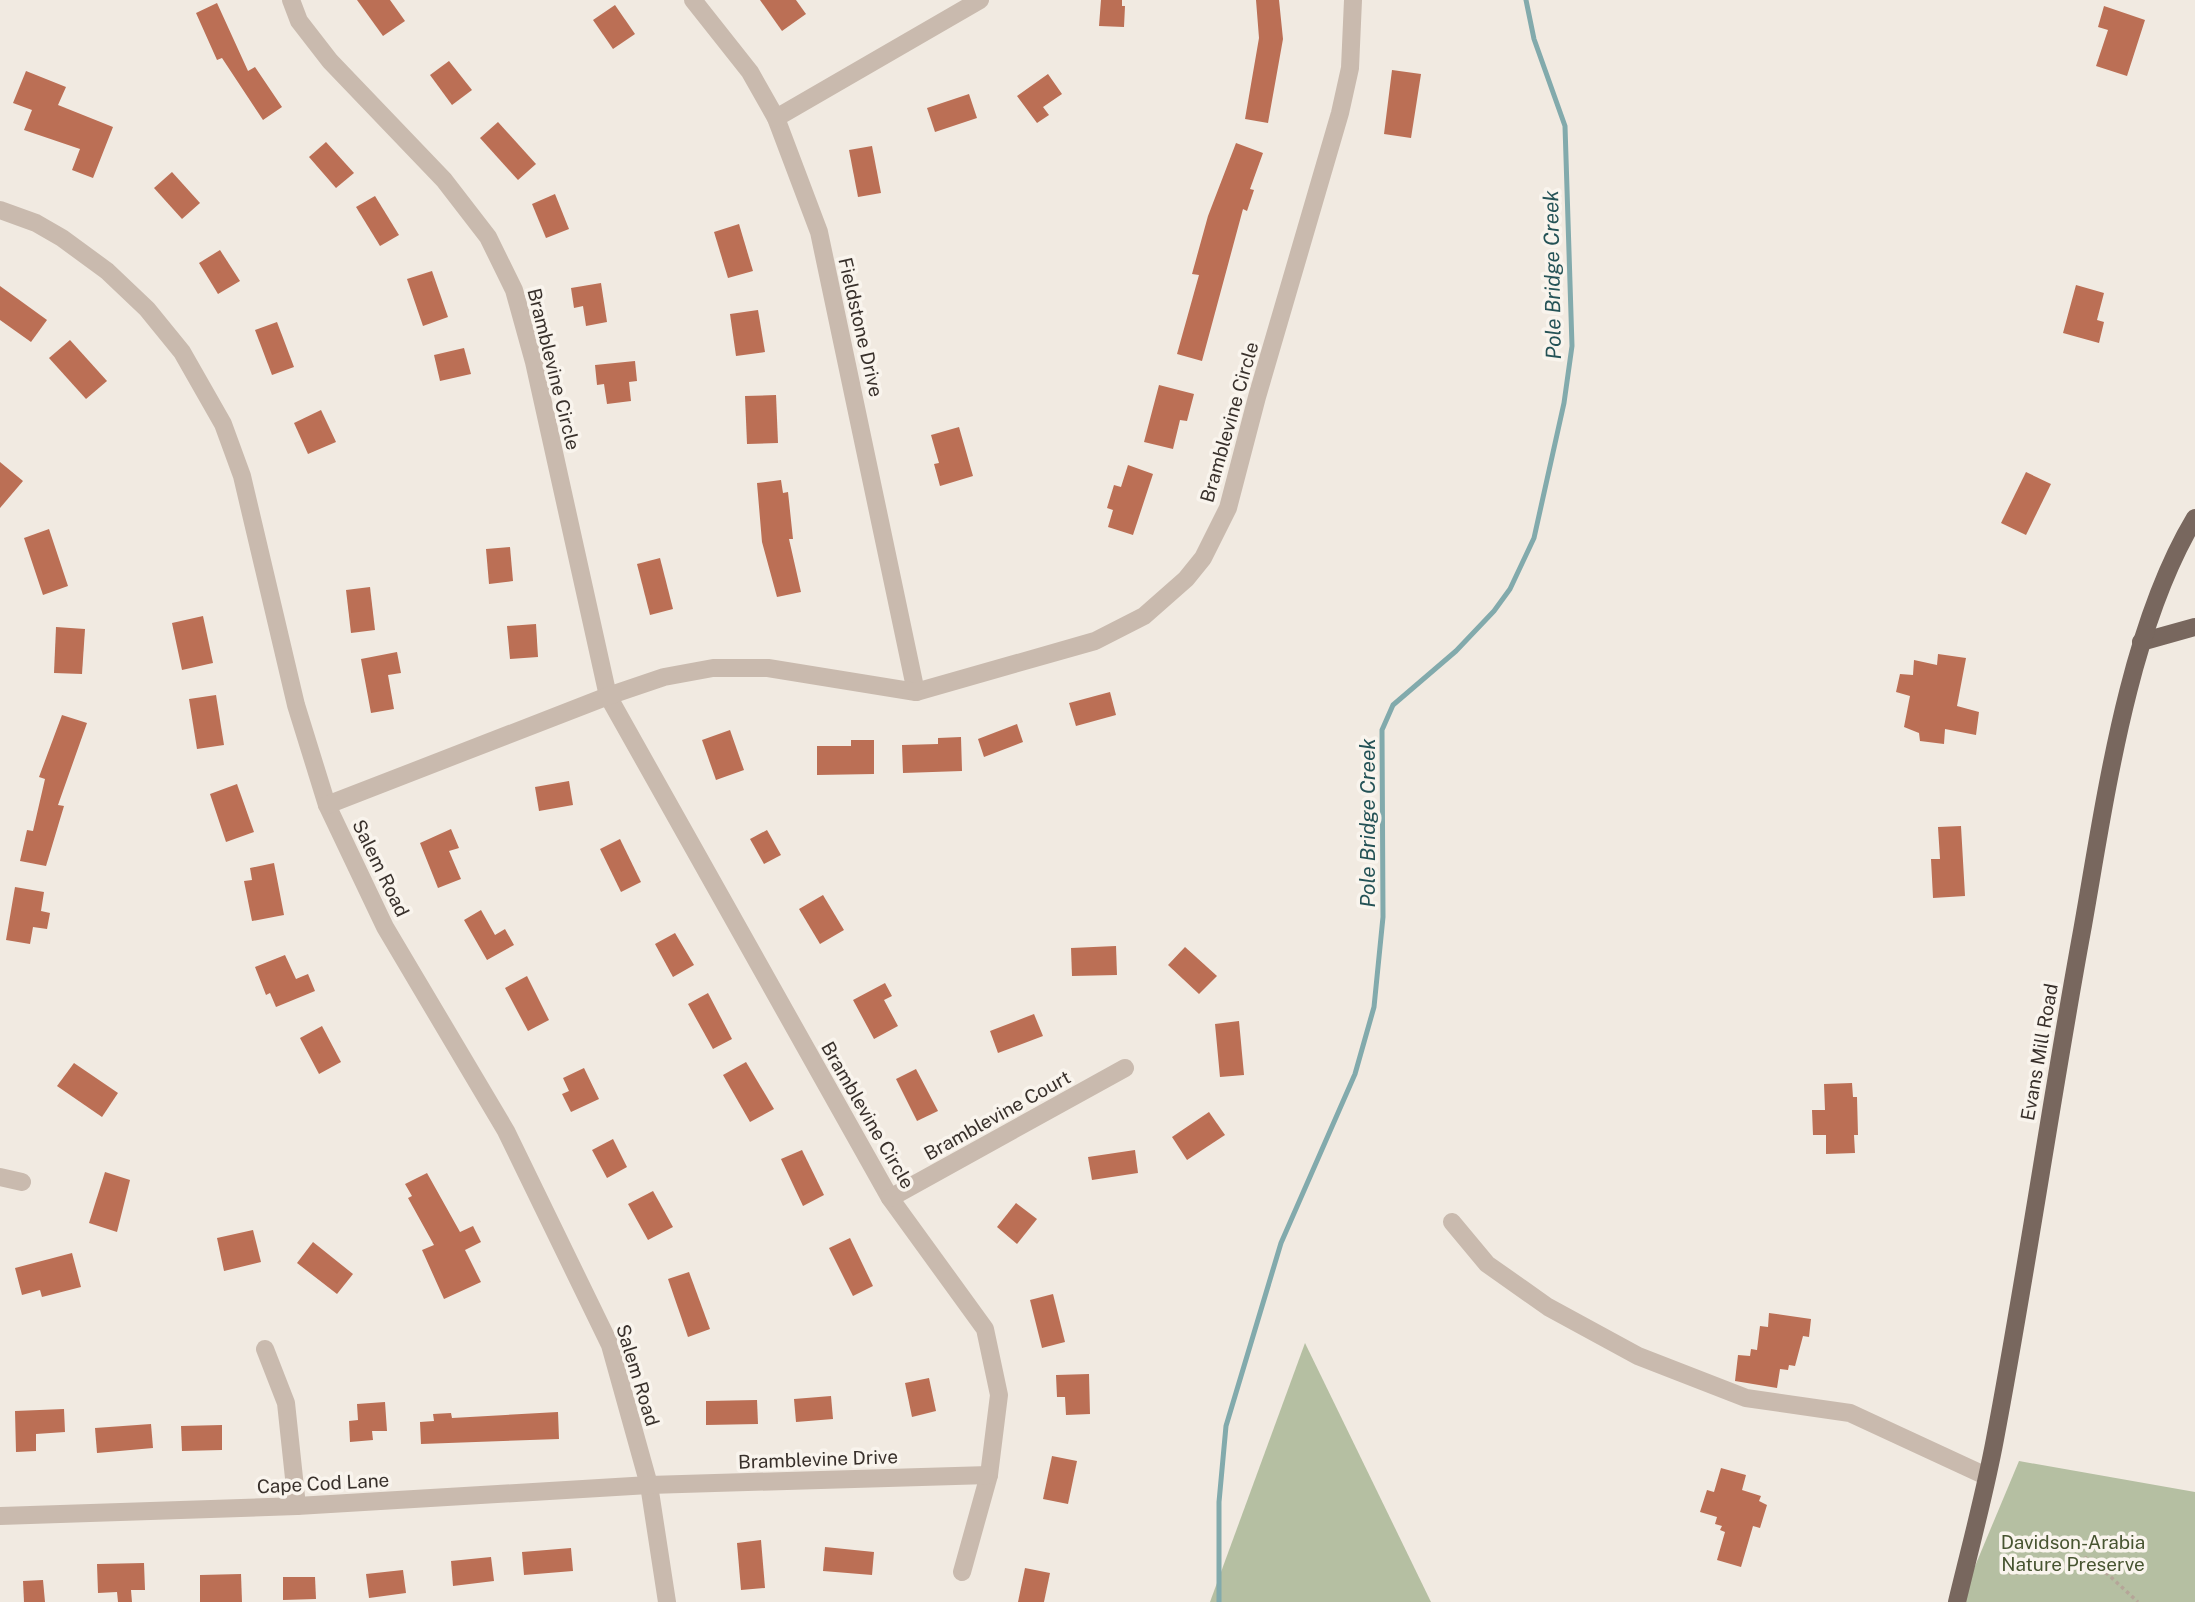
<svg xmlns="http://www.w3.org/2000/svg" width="2195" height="1602" viewBox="0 0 2195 1602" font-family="'Public Sans',sans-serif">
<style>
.green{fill:#b5bfa2}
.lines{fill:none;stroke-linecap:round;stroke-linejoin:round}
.stream{stroke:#82aaac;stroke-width:5}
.building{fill:#bb6f55}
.path{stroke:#b5a598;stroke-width:3.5;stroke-dasharray:3.5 3.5;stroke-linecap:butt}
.minor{stroke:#c9baae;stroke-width:18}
.major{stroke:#78675e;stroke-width:18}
.labels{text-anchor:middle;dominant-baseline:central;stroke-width:7;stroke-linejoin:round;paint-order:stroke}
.street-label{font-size:19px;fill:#38302b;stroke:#f9f4ed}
.park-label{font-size:19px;fill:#475431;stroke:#f9f4ed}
.water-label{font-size:21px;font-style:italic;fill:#245256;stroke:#f9f4ed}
</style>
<rect width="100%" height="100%" fill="#f1eae1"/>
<!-- green -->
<g class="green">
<polygon points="1305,1343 1431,1602 1210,1602"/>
<polygon points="2019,1461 2195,1492 2195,1602 1960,1602"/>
</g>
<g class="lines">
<!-- stream -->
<polyline class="stream" points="1219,1602 1219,1502 1226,1426 1281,1243 1355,1074 1374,1007 1383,917 1382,730 1393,705 1456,651 1494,611 1510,589 1534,538 1564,403 1572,346 1565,126 1534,39 1526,0"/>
</g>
<!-- building -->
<g class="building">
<polygon points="357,0 390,0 405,21 383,36"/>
<polygon points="760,0 796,0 806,14 782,31"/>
<polygon points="1101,0 1122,0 1122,6 1125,6 1124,27 1099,26"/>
<polygon points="1256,0 1279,0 1283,39 1268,123 1245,119 1259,38"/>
<polygon points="217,3 248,71 255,67 282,107 263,120 222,58 217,60 196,13"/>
<polygon points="615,5 635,34 613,49 593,20"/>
<polygon points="2104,6 2145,20 2127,76 2096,66 2108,30 2098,27"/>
<polygon points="449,61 472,90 452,105 430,75"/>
<polygon points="1392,70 1421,74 1411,138 1384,134"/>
<polygon points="26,71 66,87 58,105 113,127 93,178 72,170 80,149 24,130 32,110 13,103"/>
<polygon points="1048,74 1062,94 1043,107 1049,115 1037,123 1017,96"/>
<polygon points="969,94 977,118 935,132 927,108"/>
<polygon points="498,122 536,164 518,180 480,138"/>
<polygon points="326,142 354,173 336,188 309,157"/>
<polygon points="1236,143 1263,153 1250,189 1254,190 1247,211 1243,209 1202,361 1177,354 1199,275 1192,274 1208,216"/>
<polygon points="872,146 881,193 858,197 849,150"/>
<polygon points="172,172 200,203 182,219 154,188"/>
<polygon points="555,194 569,229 546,238 532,204"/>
<polygon points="375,196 399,235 380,246 356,207"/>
<polygon points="739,224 753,271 728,278 714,232"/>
<polygon points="220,250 240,281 218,294 199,263"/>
<polygon points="432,271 448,317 423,326 407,279"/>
<polygon points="601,283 607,322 586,326 583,306 574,308 571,288"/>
<polygon points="2076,285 2104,293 2097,320 2104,322 2099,343 2063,333"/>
<polygon points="0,286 47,320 31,342 0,320"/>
<polygon points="758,310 765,352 736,356 730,314"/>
<polygon points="277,322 294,367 272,375 255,330"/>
<polygon points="70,340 107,381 86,399 49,358"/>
<polygon points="464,348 471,374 440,381 434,355"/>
<polygon points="635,361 637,381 629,382 631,401 607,404 604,384 597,385 595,365"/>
<polygon points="1159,385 1194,394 1187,421 1180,420 1173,449 1144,442"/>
<polygon points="776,395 778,443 747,444 745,396"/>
<polygon points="321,410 336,442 308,454 294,423"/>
<polygon points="959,427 973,476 940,486 934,464 939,463 931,435"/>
<polygon points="0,462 23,481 0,508"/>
<polygon points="1128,465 1153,474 1133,535 1108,527 1113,510 1107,508 1114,485 1121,487"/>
<polygon points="2026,472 2051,484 2026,535 2001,523"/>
<polygon points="781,480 783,493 788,492 793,539 789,539 801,592 777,597 762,542 757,483"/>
<polygon points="49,529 68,586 43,595 24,538"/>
<polygon points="510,547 513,581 489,584 486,549"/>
<polygon points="660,558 673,609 650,615 637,564"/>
<polygon points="370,587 375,630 351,633 346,590"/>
<polygon points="203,616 213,663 182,670 172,623"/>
<polygon points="536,624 538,657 510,659 507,626"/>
<polygon points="56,627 85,629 82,674 54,673"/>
<polygon points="397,652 401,673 388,675 394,709 371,713 361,659"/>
<polygon points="1938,654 1966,658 1957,706 1979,712 1976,735 1945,729 1944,744 1920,741 1919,733 1904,727 1910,696 1896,692 1900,674 1913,675 1914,660 1937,665"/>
<polygon points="1110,692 1116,715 1076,726 1069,703"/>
<polygon points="216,695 224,745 197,749 189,699"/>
<polygon points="62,715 87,723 58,805 64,806 46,866 20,861 27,830 33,831 45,779 39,777"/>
<polygon points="1017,724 1023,742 984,757 978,739"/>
<polygon points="730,730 744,770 716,780 702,740"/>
<polygon points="961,737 962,771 903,773 902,745 938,744 938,738"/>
<polygon points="851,740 874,740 874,774 817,775 817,746 851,746"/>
<polygon points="569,781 573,805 539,811 535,787"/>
<polygon points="237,784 254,832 226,842 210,794"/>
<polygon points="1961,826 1965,896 1933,898 1931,859 1940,859 1938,827"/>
<polygon points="451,829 459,848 449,851 461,879 438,888 420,843"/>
<polygon points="767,830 781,855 764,864 750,839"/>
<polygon points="620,839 641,882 621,892 600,849"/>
<polygon points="274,863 284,915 252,921 244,881 252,880 250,868"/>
<polygon points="15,887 44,892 41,911 50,913 47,929 33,927 30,944 6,940"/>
<polygon points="823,895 844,930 820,944 799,909"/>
<polygon points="481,910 495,935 505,929 514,945 487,960 464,920"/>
<polygon points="675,933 694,965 673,977 655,944"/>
<polygon points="1116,946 1117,975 1072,976 1071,948"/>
<polygon points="1185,947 1217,976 1199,994 1168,965"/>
<polygon points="285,955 296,979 308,974 315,991 276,1007 270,993 266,995 255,967"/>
<polygon points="527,976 549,1020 528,1031 505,988"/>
<polygon points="885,983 892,996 884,1000 898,1026 874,1039 853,1000"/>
<polygon points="708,993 732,1039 713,1049 688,1004"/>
<polygon points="1034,1014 1043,1036 998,1053 990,1031"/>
<polygon points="1239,1021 1244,1075 1220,1077 1215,1024"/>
<polygon points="322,1026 341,1062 319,1074 300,1038"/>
<polygon points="746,1062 774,1109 750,1122 723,1075"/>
<polygon points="74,1063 118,1093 102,1117 57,1086"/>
<polygon points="584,1068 599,1099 571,1112 562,1094 569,1091 563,1078"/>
<polygon points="916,1069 938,1111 917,1121 896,1079"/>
<polygon points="1852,1083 1853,1097 1857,1097 1858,1135 1854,1135 1855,1153 1826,1154 1826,1135 1813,1135 1812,1110 1825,1110 1824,1084"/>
<polygon points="1209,1112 1225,1135 1187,1160 1172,1137"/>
<polygon points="613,1139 627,1167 607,1178 592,1150"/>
<polygon points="802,1150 824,1195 803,1206 781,1159"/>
<polygon points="1135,1150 1138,1173 1092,1180 1088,1157"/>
<polygon points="105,1172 130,1180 117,1232 89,1223"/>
<polygon points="427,1173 460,1232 473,1226 481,1242 465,1250 481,1282 444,1299 422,1250 434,1245 408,1198 412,1196 405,1184"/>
<polygon points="653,1191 673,1227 648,1240 628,1204"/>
<polygon points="1016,1203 1037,1219 1017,1244 997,1227"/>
<polygon points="253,1230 261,1262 224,1271 217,1238"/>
<polygon points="850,1238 873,1286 853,1296 829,1248"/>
<polygon points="313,1242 353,1274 337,1294 297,1263"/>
<polygon points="72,1253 81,1287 42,1297 40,1290 22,1295 15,1268"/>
<polygon points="689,1272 710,1329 688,1337 668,1279"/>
<polygon points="1053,1294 1065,1342 1042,1348 1030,1300"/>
<polygon points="1769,1313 1811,1319 1809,1337 1803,1336 1795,1366 1789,1365 1788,1370 1780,1369 1777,1388 1735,1381 1738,1355 1750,1356 1751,1349 1757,1350 1760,1326 1768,1327"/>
<polygon points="1089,1374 1090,1414 1066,1415 1065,1397 1057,1397 1056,1375"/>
<polygon points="929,1378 936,1411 912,1417 905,1383"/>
<polygon points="831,1396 833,1419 796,1422 794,1399"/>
<polygon points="757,1400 758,1424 706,1425 706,1401"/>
<polygon points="385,1402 387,1431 372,1431 373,1440 350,1442 349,1421 358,1420 357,1404"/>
<polygon points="64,1409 65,1432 36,1434 36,1451 16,1452 15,1411"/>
<polygon points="558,1412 559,1439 421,1444 420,1422 434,1421 433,1414 451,1413 452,1418"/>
<polygon points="151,1424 153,1448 97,1453 95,1428"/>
<polygon points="222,1425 222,1450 182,1451 181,1426"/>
<polygon points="1052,1456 1077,1461 1068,1504 1043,1499"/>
<polygon points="1721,1468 1746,1475 1742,1490 1761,1496 1759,1501 1767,1505 1760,1528 1753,1526 1741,1567 1717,1560 1725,1532 1720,1530 1722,1526 1715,1524 1717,1517 1700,1512 1707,1490 1714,1492"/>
<polygon points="761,1540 765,1588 741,1590 737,1543"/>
<polygon points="825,1547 874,1552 872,1575 823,1571"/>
<polygon points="571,1548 573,1571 524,1575 522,1552"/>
<polygon points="491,1557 494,1581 453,1586 451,1561"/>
<polygon points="144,1563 145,1590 131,1590 132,1602 118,1602 117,1592 98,1593 97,1564"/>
<polygon points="1025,1568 1050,1573 1044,1602 1018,1602"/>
<polygon points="403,1570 406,1593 369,1598 366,1574"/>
<polygon points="241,1574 242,1602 200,1602 200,1575"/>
<polygon points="283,1577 315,1577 316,1599 283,1600"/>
<polygon points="43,1580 45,1602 24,1602 23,1581"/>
</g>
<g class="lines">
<!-- path -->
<polyline class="path" points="2009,1573 2047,1571 2089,1557 2138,1602"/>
<!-- minor -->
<g class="minor">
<polyline points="291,0 299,21 330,61 444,180 488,237 514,290 534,362 608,696 890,1198 985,1329 999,1395 989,1475 962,1572"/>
<polyline points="693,0 750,72 776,118 819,232 916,692"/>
<polyline points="776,118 980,0"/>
<polyline points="0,210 36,223 62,238 107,271 147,309 182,352 223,424 242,476 296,705 327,805 385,927 506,1131 610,1345 649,1485 667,1602"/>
<polyline points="327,805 608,696 664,677 713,668 768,668 916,692 1095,641 1144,616 1186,579 1203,558 1228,508 1257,397 1340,113 1350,68 1353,0"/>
<polyline points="0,1177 22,1182"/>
<polyline points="890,1198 1125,1068"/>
<polyline points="1452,1222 1487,1264 1548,1307 1638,1356 1746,1398 1850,1413 1986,1476"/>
<polyline points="265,1349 286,1403 297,1506"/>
<polyline points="0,1516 297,1506 649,1485 989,1475"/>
</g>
<!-- major -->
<g class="major">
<polyline points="2141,642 2195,627"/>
<path d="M1957 1602C1970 1548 1985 1493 1995 1439 2027 1270 2051 1100 2082 931 2105 802 2127 631 2195 518"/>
</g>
</g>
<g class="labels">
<!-- street labels -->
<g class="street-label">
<text transform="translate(861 327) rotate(77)">Fieldstone Drive</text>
<text transform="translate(554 369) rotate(76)">Bramblevine Circle</text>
<text transform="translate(1229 422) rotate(-74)">Bramblevine Circle</text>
<text transform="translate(381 868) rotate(64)">Salem Road</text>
<text transform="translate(2039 1052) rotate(-80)">Evans Mill Road</text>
<text transform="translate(868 1115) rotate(60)">Bramblevine Circle</text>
<text transform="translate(997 1115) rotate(-29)">Bramblevine Court</text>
<text transform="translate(638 1375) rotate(73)">Salem Road</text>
<text transform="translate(818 1459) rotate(-2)">Bramblevine Drive</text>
<text transform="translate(323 1483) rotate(-3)">Cape Cod Lane</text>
</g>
<!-- park labels -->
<g class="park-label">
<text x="2073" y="1542">Davidson-Arabia<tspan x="2073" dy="22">Nature Preserve</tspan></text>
</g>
<!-- water labels -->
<g class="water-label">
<text transform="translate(1552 275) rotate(-91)">Pole Bridge Creek</text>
<text transform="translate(1367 823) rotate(-90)">Pole Bridge Creek</text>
</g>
</g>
</svg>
